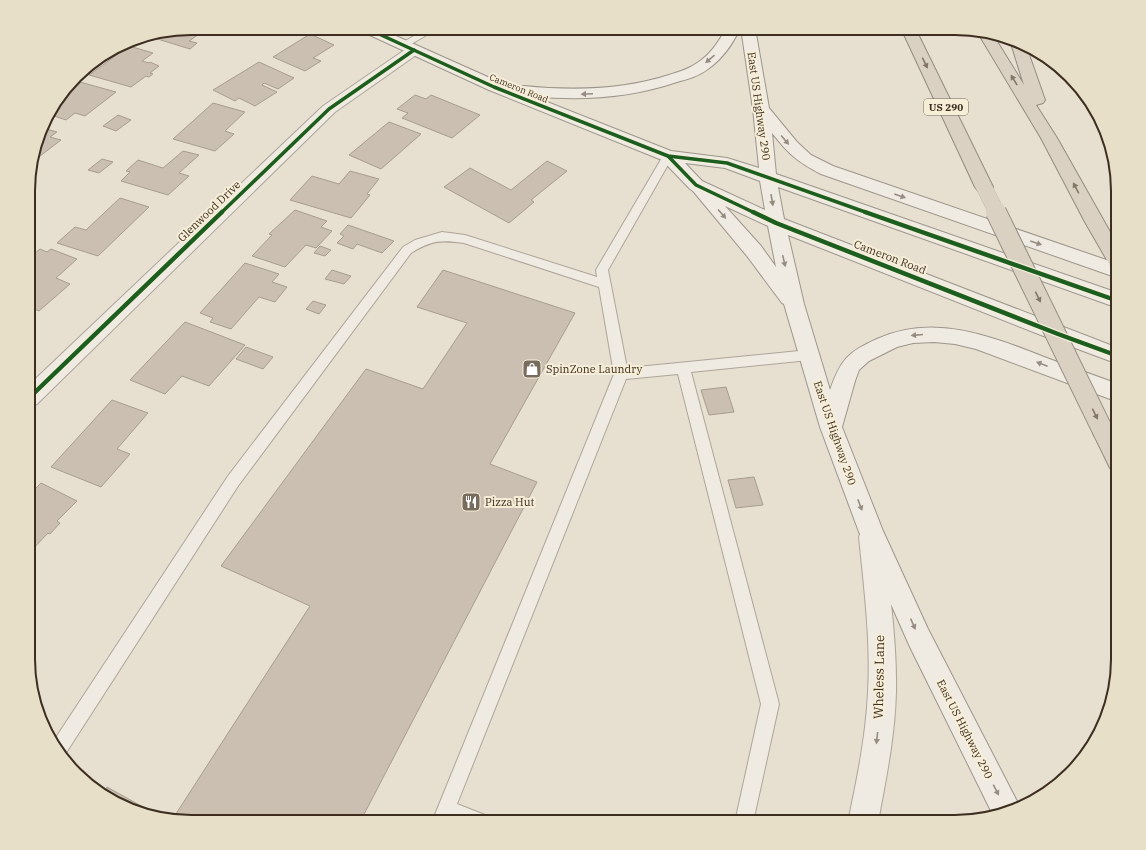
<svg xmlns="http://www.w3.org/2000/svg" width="1146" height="850" viewBox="0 0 1146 850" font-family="'IBM Plex Serif',serif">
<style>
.building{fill:#cbbfb2;stroke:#a89c90}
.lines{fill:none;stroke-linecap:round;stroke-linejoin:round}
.lane-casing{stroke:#ada599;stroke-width:2}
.street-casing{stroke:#ada599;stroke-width:2}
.secondary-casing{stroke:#9c958a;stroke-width:2}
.highway-casing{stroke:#928b80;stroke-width:2}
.lane{fill:#efebe3;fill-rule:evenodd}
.street{fill:#efebe3;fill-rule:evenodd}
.secondary{fill:#efebe3;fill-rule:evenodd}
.highway{fill:#dad1c2;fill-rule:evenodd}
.highway-bridge-far1-casing{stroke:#928b80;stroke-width:16;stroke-linecap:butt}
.highway-bridge-casing{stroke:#928b80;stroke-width:22;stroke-linecap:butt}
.highway-bridge-far1{stroke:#dad1c2;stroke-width:16}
.highway-bridge{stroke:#dad1c2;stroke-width:20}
.cycleway-far1-casing{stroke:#f7eed8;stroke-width:5.5}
.cycleway-casing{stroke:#f7eed8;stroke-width:7}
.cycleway-far1{stroke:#1b5e20;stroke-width:3.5}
.cycleway{stroke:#1b5e20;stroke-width:4.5}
.oneway{fill:#968c82}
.oneway2{fill:#847769}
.labels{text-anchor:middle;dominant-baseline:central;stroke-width:4;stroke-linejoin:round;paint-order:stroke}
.far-street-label{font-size:9px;fill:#3d2e20;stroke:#f7eed8}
.shield{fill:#f7eed8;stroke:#756857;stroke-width:1}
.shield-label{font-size:10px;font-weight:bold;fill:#3d2e20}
.street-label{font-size:11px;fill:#3d2e20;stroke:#f7eed8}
.poi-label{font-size:11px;fill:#3d2e20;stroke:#f7eed8;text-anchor:start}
.near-street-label{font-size:13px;fill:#3d2e20;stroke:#f7eed8}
.rim{fill:none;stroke:#3d2e20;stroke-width:2}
</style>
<rect width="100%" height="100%" fill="#e7e0d1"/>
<!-- building -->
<g class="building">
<polygon points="191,28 205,30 189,41 197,43 190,49 151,37 155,34"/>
<polygon points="310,34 334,45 313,58 321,61 305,71 273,57"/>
<polygon points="129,46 153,53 142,61 149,63 150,62 159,66 150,73 153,74 149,77 146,76 131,87 89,75"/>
<polygon points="259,62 294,78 278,89 264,83 262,85 277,92 255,106 239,98 235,101 213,90"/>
<polygon points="80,82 116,92 85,116 75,113 66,120 48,114 50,110 62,95"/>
<polygon points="415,95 426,99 431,95 480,115 452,138 402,118 408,113 397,109"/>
<polygon points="213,103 245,112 225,131 234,134 215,151 173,139"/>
<polygon points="118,115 131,120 116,131 103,126"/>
<polygon points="389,122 421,134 381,169 349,155"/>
<polygon points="43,128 57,132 50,137 61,140 31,163"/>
<polygon points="183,151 199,155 179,173 189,176 168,195 121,181 130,172 126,171 138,160 163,168"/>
<polygon points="102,159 113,162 99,173 88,170"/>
<polygon points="547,161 567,171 531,200 534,202 509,223 444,187 470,168 511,190"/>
<polygon points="350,171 379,179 367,194 370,195 351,218 290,200 312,176 339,184"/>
<polygon points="120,198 149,207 98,256 57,243 75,227 86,230"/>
<polygon points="295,210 327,221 321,227 332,231 316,248 306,245 285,267 252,256 272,235 269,234"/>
<polygon points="348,225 394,241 382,253 357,244 353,249 337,243 344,236 340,234"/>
<polygon points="320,246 331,250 325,256 314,253"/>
<polygon points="40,249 47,252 51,249 77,259 56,278 70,284 39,311 29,307 29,258"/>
<polygon points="245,263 279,274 272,282 287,287 275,302 259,297 231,329 210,322 213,318 200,313"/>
<polygon points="332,270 351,276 344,284 325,279"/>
<polygon points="443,270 575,313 490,464 537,482 360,822 181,822 172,820 310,606 221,566 366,369 423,389 467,323 417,307"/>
<polygon points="313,301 326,305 319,314 306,309"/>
<polygon points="185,322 245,345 209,386 182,376 165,394 130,380"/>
<polygon points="246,347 273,357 263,369 236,359"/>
<polygon points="726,387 734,412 709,415 701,390"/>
<polygon points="112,400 148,413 117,449 130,454 101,487 51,467"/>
<polygon points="754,477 763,505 736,508 728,480"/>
<polygon points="41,483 77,501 57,521 60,523 50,534 48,533 29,553 29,495"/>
<polygon points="107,787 161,817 129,810 103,794"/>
</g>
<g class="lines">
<!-- lane casing -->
<g class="lane-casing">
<g id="lane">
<polygon points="428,28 439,28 406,47 400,47 398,45"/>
<path d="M668 153 673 156 608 270 627 368 809 350 814 351 816 355 814 359 809 360 691 372 779 704 753 822H735L761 704 678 374 626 379 457 804 485 815 487 822 451 820V822H432L614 374 599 287 464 243C440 240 433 240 411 253L238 486 64 756 53 742 228 476 403 247 415 240 442 232 465 235 597 277 596 270 663 156Z"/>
</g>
</g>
<!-- street casing -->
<g class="street-casing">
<g id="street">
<polygon points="414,46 419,47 421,50 419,53 335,112 37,404 29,407 29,385 323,106 409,47"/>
<path d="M871 526 880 529 883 537C889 588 897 640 896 692 895 736 886 779 878 822H848C857 779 866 736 868 692 871 641 864 588 859 537L862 529Z"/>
</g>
</g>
<!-- secondary casing -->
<g class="secondary-casing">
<path id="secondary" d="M359 28H378L517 90 519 88 524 86C573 91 622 90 669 75 678 72 689 69 697 63 710 55 719 42 726 28H740C733 44 722 59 708 69 699 76 688 79 677 82 630 98 581 101 532 96L671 151 727 158 759 168 753 109 741 28H755L769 108 797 142 811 155 833 166 1118 264V278L821 174C796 161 789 154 772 133L776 174 1118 293V308L778 187 784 219 1118 348V364L1051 339 788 235 804 304 830 390C841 359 848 352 877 339 933 313 991 336 1044 357 1068 366 1093 375 1118 384V402L976 349 955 344 934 342 913 343 897 347 869 361 859 370 855 381 842 427 883 531 928 629 1020 807 992 813 910 647 859 532 820 427 784 304 782 303 747 256 693 191 690 189 662 160 489 90 361 31ZM685 163 725 168 760 181 765 210 702 181ZM725 206 768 226 776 267 761 246Z"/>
</g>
<!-- highway casing -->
<g class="highway-casing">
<g id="highway">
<polygon points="901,28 915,28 993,187 990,191 984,193 978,191 975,187"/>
<polygon points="979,31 993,35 1024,85 1010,40 1011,39 1017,40 1026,46 1045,100 1043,103 1036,105 1057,138 1118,246 1118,269 1111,267 1085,222 1041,138 978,33"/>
<polygon points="1104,424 1112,426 1118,438 1118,471 1110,468 1093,433 1096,426"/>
</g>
</g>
<!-- lane -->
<use href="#lane" class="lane"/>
<!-- street -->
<use href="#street" class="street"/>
<!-- secondary -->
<use href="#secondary" class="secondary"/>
<!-- highway -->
<use href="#highway" class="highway"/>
<!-- highway-bridge-far1 casing -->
<g class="highway-bridge-far1-casing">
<polyline id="highway-bridge-far1" points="984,187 997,213"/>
</g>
<!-- highway-bridge casing -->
<g class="highway-bridge-casing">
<polyline id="highway-bridge" points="996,212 1104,433"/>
</g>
<!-- highway-bridge-far1 -->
<use href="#highway-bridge-far1" class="highway-bridge-far1"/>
<!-- highway-bridge -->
<use href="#highway-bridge" class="highway-bridge"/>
<!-- cycleway-far1 casing -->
<g class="cycleway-far1-casing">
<g id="cycleway-far1">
<polyline points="366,28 494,87 668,156 727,163 868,213"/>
<polyline points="668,156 696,185 755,213"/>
<polyline points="221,213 329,109 414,50"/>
</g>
</g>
<!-- cycleway casing -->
<g class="cycleway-casing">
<g id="cycleway">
<polyline points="753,212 776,223 1058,334 1118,356"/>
<polyline points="865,212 1118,301"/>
<polyline points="29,398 222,212"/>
</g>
</g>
<!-- cycleway-far1 -->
<use href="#cycleway-far1" class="cycleway-far1"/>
<!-- cycleway -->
<use href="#cycleway" class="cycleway"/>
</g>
<!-- one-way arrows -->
<defs><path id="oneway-solid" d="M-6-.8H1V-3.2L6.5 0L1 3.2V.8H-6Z"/></defs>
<g class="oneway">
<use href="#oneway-solid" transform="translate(710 59) rotate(139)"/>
<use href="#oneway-solid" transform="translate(587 94) rotate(178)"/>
<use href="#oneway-solid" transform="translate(785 140) rotate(50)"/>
<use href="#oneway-solid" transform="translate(900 196) rotate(19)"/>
<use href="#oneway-solid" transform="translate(772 200) rotate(80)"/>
<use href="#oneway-solid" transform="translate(722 214) rotate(49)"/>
<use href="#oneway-solid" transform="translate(1036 243) rotate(19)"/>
<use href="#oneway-solid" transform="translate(784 261) rotate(77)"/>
<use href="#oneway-solid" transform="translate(917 335) rotate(175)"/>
<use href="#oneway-solid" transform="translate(1042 364) rotate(-159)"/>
<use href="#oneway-solid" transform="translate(860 505) rotate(69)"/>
<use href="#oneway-solid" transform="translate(913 624) rotate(66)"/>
<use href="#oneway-solid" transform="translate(877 738) rotate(96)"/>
<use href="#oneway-solid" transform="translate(996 790) rotate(63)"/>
</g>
<g class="oneway2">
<use href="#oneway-solid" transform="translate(925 63) rotate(64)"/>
<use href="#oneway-solid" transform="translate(1014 80) rotate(-121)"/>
<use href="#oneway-solid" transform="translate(1076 188) rotate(-118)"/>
<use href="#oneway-solid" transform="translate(1038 297) rotate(64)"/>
<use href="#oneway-solid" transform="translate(1095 414) rotate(64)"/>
</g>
<!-- icons -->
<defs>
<g id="shop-square" transform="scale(1)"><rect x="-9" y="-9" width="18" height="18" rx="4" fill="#786c5e" stroke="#f7eed8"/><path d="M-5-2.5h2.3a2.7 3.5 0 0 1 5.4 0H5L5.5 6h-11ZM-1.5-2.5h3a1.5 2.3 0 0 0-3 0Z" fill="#fff"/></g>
<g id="restaurant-square" transform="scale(1)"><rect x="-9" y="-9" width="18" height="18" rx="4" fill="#786c5e" stroke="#f7eed8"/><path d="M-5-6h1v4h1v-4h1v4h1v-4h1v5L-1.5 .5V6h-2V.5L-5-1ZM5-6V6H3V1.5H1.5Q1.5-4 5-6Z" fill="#fff"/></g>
</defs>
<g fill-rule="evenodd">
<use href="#shop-square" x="532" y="369"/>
<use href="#restaurant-square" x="471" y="502"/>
</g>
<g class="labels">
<!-- far-street labels -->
<g class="far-street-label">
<text transform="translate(519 88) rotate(22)">Cameron Road</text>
</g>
<!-- shield labels -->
<rect class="shield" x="924" y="99" width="44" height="16" rx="3"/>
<g class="shield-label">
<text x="946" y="107">US 290</text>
</g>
<!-- street labels -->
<g class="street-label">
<text transform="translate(759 106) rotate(82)">East US Highway 290</text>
<text transform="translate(209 211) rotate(-44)">Glenwood Drive</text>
<text transform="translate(890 257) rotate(21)">Cameron Road</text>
<text transform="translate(835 433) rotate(71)">East US Highway 290</text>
<text transform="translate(965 729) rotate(63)">East US Highway 290</text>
</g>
<!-- poi labels -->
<g class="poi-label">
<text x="546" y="369">SpinZone Laundry</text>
<text x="485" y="502">Pizza Hut</text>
</g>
<!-- near-street labels -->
<g class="near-street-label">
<text transform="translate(879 677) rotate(-89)">Wheless Lane</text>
</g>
</g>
<!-- crop -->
<path d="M0 0H1146V850H0ZM191 35H955A156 156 0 0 1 1111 191V659A156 156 0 0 1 955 815H191A156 156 0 0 1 35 659V191A156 156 0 0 1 191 35Z" fill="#e8dfc9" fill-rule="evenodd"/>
<path class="rim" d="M191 35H955A156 156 0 0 1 1111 191V659A156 156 0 0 1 955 815H191A156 156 0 0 1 35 659V191A156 156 0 0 1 191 35Z"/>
</svg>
